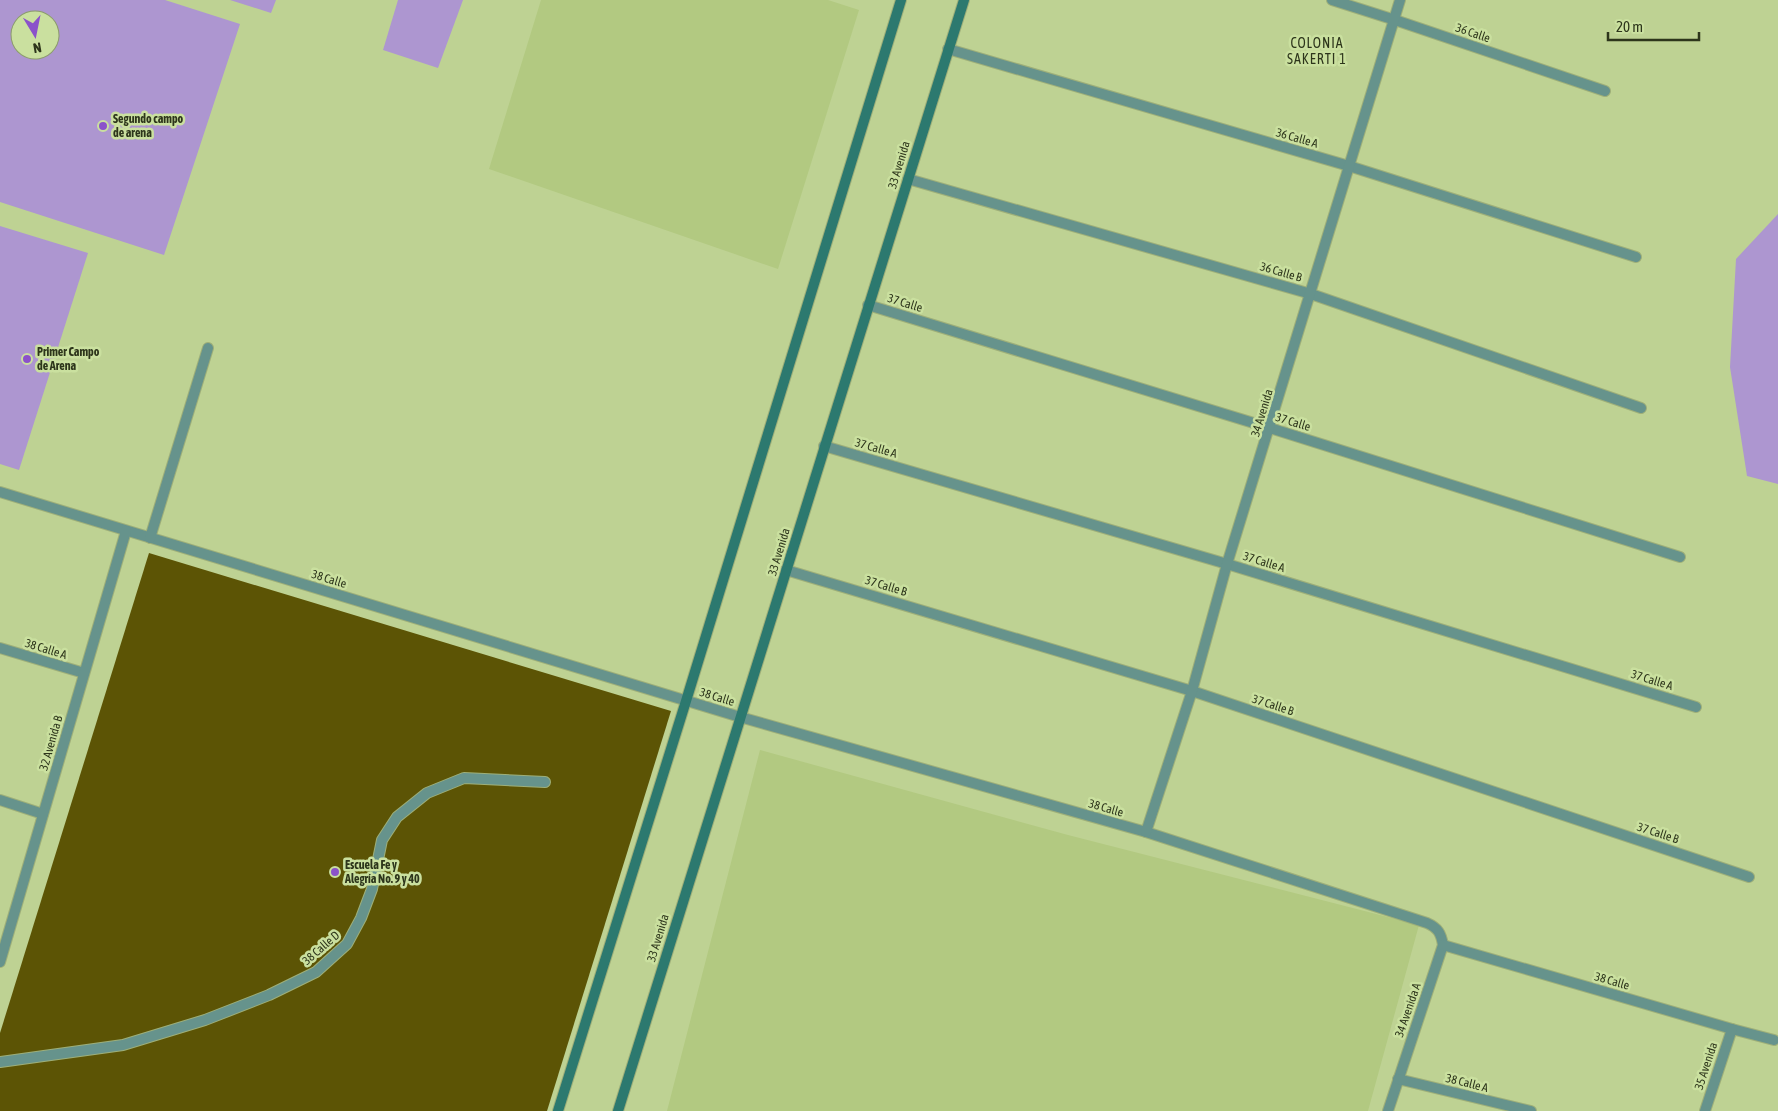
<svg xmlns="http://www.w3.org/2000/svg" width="1778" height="1111" viewBox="0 0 1778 1111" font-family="'Asap Condensed',sans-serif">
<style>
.built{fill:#b2c981}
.green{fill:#ad96d0;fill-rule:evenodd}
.building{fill:#5c5405}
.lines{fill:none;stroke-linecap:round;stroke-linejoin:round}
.lane-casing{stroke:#9eaf79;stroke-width:12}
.street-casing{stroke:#9eaf79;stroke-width:12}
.secondary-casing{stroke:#9eaf79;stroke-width:12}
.lane{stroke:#66938c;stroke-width:10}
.street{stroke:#66938c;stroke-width:10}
.secondary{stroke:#2c796f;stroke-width:10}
.poi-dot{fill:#8b52ca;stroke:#cae09f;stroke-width:2}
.labels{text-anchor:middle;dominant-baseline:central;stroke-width:5;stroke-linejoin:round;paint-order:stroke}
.street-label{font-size:12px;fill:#2d351b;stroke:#cae09f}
.poi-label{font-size:12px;font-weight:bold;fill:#2d351b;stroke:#cae09f;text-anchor:start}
.neighbourhood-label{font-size:14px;letter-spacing:1px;fill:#2d351b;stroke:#cae09f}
</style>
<rect width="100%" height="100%" fill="#bed293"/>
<!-- built -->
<g class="built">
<polygon points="541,0 828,0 859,10 778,269 489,169"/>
<polygon points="760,750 1068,835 1419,925 1368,1111 667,1111"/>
</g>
<!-- green -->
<g class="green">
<path d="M0 0H165L240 24 164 255 0 202ZM20 20H50V50H20Z"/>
<polygon points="230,0 276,0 271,13"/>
<polygon points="398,0 463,0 438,68 383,50"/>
<polygon points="1778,214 1778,484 1747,476 1730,367 1736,259"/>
<polygon points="0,226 88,253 19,470 0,464"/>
</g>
<!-- building -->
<polygon class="building" points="149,553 671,711 547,1111 0,1111 0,1033"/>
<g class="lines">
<!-- lane casing -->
<g class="lane-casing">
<polyline id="lane" points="0,1062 123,1045 205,1020 269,995 316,972 347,944 361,918 372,889 382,840 397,817 427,793 464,778 545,782"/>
</g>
<!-- street casing -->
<g class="street-casing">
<g id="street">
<polyline points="1332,0 1395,20 1605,91"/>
<polyline points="948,49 1349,166 1636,257"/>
<polyline points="908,179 1311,294 1641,408"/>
<polyline points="868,305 1270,428 1680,557"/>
<polyline points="824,446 1227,564 1696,707"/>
<path d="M0 492 740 717 1146 832 1427 923C1438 928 1441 933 1443 945L1388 1111"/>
<polyline points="150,538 208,348"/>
<polyline points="786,570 1192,691 1749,877"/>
<polyline points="0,648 84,673"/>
<polyline points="0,800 43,814"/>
<polyline points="1146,832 1192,691 1227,564 1400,0"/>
<polyline points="1443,945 1732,1029 1774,1040"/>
<polyline points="0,962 126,531"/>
<polyline points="1398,1079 1531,1111"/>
<polyline points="1705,1111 1732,1029"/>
</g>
</g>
<!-- secondary casing -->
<g class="secondary-casing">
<g id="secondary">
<polyline points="558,1111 686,701 901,0"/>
<polyline points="618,1111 964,0"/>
</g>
</g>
<!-- lane -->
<use href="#lane" class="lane"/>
<!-- street -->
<use href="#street" class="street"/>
<!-- secondary -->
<use href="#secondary" class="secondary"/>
</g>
<!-- markers -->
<g class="poi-dot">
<circle cx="103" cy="126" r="5"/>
<circle cx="27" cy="359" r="5"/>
<circle cx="335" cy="872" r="5"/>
</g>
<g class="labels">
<!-- street labels -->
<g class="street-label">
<text transform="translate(1473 33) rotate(19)">36 Calle</text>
<text transform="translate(1297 138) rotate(16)">36 Calle A</text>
<text transform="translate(899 165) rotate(-73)">33 Avenida</text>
<text transform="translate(1281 272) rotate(16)">36 Calle B</text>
<text transform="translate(905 303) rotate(17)">37 Calle</text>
<text transform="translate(1262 413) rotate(-73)">34 Avenida</text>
<text transform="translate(1293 422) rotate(17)">37 Calle</text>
<text transform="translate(876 448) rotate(16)">37 Calle A</text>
<text transform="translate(779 552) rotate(-73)">33 Avenida</text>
<text transform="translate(1264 562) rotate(17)">37 Calle A</text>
<text transform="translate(329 579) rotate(17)">38 Calle</text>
<text transform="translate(886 586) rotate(17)">37 Calle B</text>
<text transform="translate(46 649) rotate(17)">38 Calle A</text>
<text transform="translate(1652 680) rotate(17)">37 Calle A</text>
<text transform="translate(717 697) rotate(17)">38 Calle</text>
<text transform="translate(1273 705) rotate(18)">37 Calle B</text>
<text transform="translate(51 743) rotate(-74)">32 Avenida B</text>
<text transform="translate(1106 808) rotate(16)">38 Calle</text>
<text transform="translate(1658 833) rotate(18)">37 Calle B</text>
<text transform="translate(658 938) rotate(-73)">33 Avenida</text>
<text transform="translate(321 948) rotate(-41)">38 Calle D</text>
<text transform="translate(1612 981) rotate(16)">38 Calle</text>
<text transform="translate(1408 1010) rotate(-71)">34 Avenida A</text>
<text transform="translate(1706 1066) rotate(-72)">35 Avenida</text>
<text transform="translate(1467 1083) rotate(14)">38 Calle A</text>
</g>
<!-- poi labels -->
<g class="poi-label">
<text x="113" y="119">Segundo campo<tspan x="113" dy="14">de arena</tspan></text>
<text x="37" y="352">Primer Campo<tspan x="37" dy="14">de Arena</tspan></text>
<text x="345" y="865">Escuela Fe y<tspan x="345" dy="14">Alegría No. 9 y 40</tspan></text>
</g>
<!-- neighbourhood labels -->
<g class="neighbourhood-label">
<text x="1317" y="43">COLONIA<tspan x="1317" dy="16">SAKERTI 1</tspan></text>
</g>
</g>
<!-- north arrow -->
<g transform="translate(35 35) rotate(170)"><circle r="24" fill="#cae09f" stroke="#8b9c6a"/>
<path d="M0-4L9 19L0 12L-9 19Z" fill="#8b52ca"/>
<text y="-8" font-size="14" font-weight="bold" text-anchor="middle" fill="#2d351b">N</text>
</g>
<!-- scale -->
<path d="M1608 32v8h91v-8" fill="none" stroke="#2d351b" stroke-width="2.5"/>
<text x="1616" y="32" font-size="15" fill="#2d351b" stroke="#cae09f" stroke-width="4" paint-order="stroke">20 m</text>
</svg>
